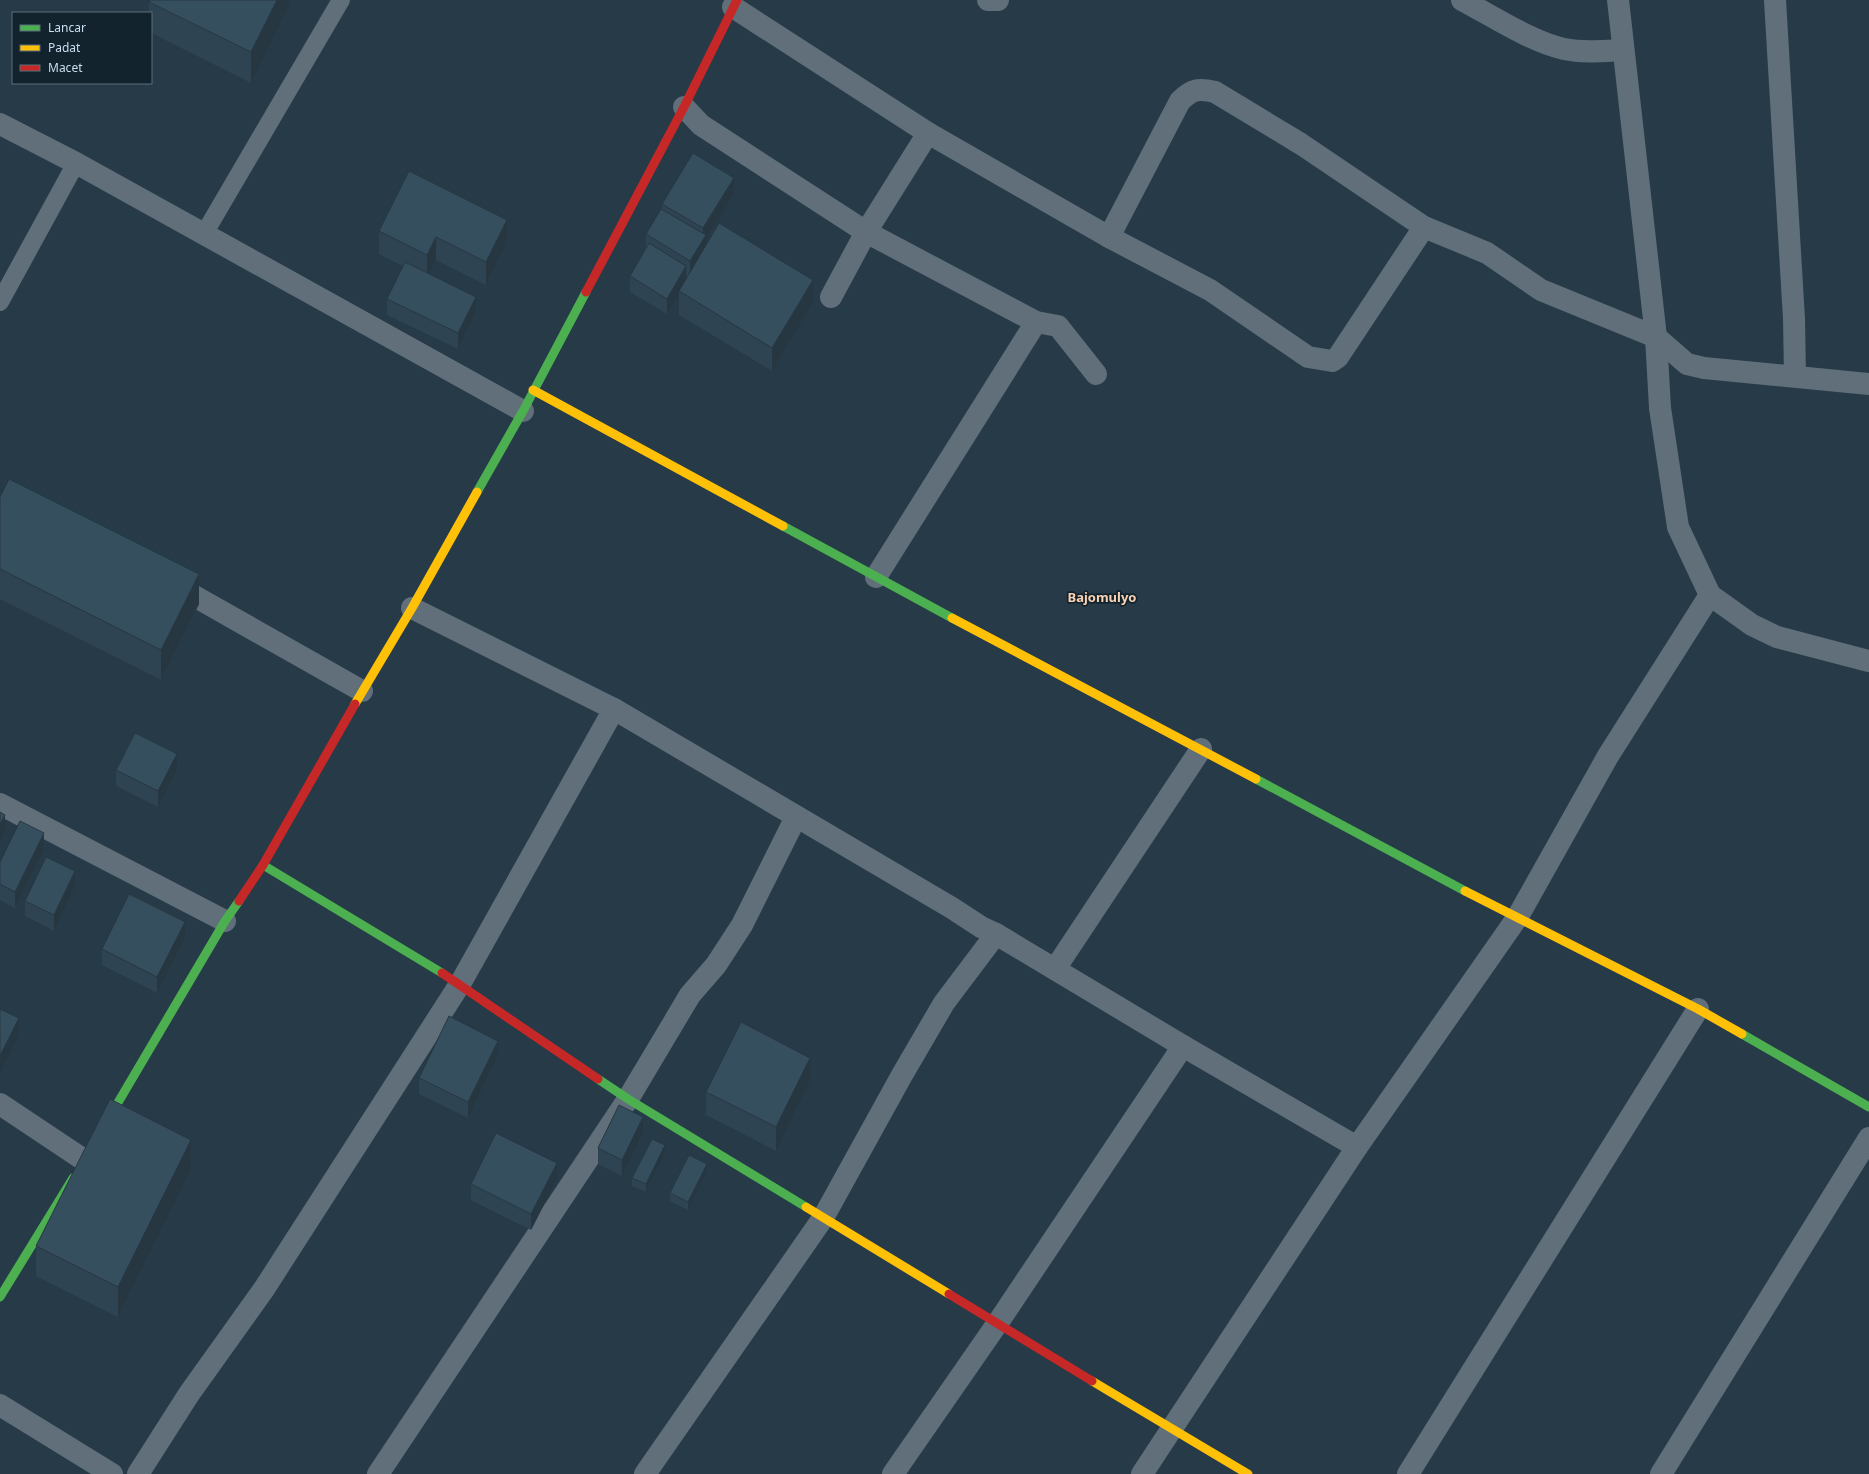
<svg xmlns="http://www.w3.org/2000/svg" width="1869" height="1474" viewBox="0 0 1869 1474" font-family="'Noto Sans',sans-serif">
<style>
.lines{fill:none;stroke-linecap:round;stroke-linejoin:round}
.lane{stroke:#606f79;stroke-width:18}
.street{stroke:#606f79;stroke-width:22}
.fast{stroke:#4caf50;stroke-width:9}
.slow{stroke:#ffc107;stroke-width:9}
.jam{stroke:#c62828;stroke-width:9}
.wall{fill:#2e4452}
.shaded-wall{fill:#263742}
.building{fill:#364f5f;stroke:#263742}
.labels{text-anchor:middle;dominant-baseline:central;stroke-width:3.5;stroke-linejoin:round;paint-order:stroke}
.quarter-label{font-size:13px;font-weight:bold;fill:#f8d1b2;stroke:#12232e}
</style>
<rect width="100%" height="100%" fill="#263a48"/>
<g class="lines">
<!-- lane -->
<g class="lane">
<polyline points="204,234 341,0"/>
<polyline points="0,302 76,163"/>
</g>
<!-- street -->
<g class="street">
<polyline points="988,0 998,0"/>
<path d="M1462 0C1492 16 1532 42 1564 49 1583 53 1603 51 1622 50"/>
<polyline points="1618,0 1656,337 1660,408 1678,527 1710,595 1752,625 1777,637 1869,661"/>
<polyline points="1775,0 1794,319 1795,376"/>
<polyline points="733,7 928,133 1109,237 1210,290 1308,357 1332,361 1338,357 1424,227"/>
<polyline points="684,107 701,125 866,232 1036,322 1058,326 1096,374"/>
<polyline points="0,124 76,163 523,411"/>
<path d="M1109 237 1180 101C1192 89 1199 88 1215 92L1301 144 1424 227 1487 253 1541 290 1656 337 1687 364 1704 368 1869 384"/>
<polyline points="831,297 866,232 928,133"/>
<polyline points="876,577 1036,322"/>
<polyline points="173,584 362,691"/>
<polyline points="412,608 614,709 952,908 981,927 996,934 1183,1046 1357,1147"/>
<polyline points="0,804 225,921"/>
<polyline points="1055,969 1201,749"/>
<polyline points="0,1104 84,1160"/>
<polyline points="0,1405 112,1474"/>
<polyline points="138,1474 189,1394 264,1289 460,984 614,709"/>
<polyline points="378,1474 628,1099 690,995 716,965 742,925 796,817"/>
<polyline points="645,1474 823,1218 902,1075 944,1003 996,934"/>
<polyline points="893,1474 997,1324 1183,1046"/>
<polyline points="1142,1474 1357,1147 1517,918 1608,756 1710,595"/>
<polyline points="1408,1474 1698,1009"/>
<polyline points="1661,1474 1869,1138"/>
</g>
<!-- fast -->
<g class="fast">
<polyline points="477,492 523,411 586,292"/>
<polyline points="783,526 952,618"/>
<polyline points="1256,779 1465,891"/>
<polyline points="263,865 442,973"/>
<polyline points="1742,1034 1869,1107"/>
<polyline points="598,1079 628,1099 806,1207"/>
<polyline points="103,1128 225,921 239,901"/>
<polyline points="0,1297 73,1178"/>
</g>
<!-- slow -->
<g class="slow">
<polyline points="533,390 783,526"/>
<polyline points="952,618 1256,779"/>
<polyline points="355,704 412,608 477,492"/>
<polyline points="1465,891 1698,1009 1742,1034"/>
<polyline points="806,1207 949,1294"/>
<polyline points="1092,1381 1248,1474"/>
</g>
<!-- jam -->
<g class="jam">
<polyline points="586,292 684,107 737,0"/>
<polyline points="239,901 263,865 355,704"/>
<polyline points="442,973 598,1079"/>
<polyline points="949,1294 1092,1381"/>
</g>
</g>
<!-- wall -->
<g class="wall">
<polygon points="292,0 251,83 151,33 151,13 149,13 149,2"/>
<polygon points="734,194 706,240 706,246 813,303 772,371 679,315 679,295 667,314 630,292 630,276 646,249 646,234 662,209 662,204"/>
<polygon points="379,231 507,243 486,285 436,260 429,274 476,313 458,349 387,315 387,299 403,266 379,254"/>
<polygon points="0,497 199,604 161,680 0,599"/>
<polygon points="116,770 177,770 158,807 116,786"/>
<polygon points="44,849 15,908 0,900 0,862"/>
<polygon points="75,887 54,931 25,916 25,901"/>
<polygon points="185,938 157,993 102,965 102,949"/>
<polygon points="498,1056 468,1118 419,1094 419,1078"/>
<polygon points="810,1081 776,1151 706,1115 706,1092"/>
<polygon points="643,1133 622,1176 598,1164 598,1148"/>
<polygon points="665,1153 646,1192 632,1186 632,1178"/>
<polygon points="191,1170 118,1317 36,1276 36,1246"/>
<polygon points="707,1172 688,1210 670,1201 670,1193"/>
<polygon points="557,1179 531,1230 471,1200 471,1184"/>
</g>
<!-- shaded-wall -->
<g class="shaded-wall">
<polygon points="277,0 292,0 251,83 251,52"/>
<polygon points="734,178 734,194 706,240 706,251 690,277 690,261 703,240 703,228"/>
<polygon points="507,220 507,243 486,285 486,262"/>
<polygon points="436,237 436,260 427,278 427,255"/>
<polygon points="686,266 686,282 679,291 679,295 667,314 667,299"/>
<polygon points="813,280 813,303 772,371 772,348"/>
<polygon points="476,297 476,313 458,349 458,333"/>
<polygon points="199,574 199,604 161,680 161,650"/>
<polygon points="177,754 177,770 158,807 158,791"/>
<polygon points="5,815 5,830 0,841 0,825"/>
<polygon points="44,833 44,849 15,908 15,892"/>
<polygon points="75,871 75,887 54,931 54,915"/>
<polygon points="185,922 185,938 157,993 157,977"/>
<polygon points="19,1018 19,1034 0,1072 0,1056"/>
<polygon points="498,1041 498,1056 468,1118 468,1102"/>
<polygon points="810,1058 810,1081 776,1151 776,1127"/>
<polygon points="643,1117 643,1133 622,1176 622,1160"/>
<polygon points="191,1140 191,1170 118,1317 118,1287"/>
<polygon points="665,1145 665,1153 646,1192 646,1184"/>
<polygon points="557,1163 557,1179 531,1230 531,1214"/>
<polygon points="707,1164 707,1172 688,1210 688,1202"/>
</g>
<!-- building -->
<g class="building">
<polygon points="150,0 277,0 251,52 149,2"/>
<polygon points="693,153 734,178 703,228 662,204"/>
<polygon points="409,171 507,220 486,262 436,237 427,255 379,231"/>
<polygon points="661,209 706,235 690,261 646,234"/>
<polygon points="719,223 813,280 772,348 679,291"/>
<polygon points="649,243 686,266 667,299 630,276"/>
<polygon points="405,262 476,297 458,333 387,299"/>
<polygon points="9,479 199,574 161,650 0,569 0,497"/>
<polygon points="135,733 177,754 158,791 116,770"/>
<polygon points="0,812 5,815 0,825"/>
<polygon points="20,821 44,833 15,892 0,884 0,862"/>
<polygon points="46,857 75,871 54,915 25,901"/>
<polygon points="129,894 185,922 157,977 102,949"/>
<polygon points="0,1009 19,1018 0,1056"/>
<polygon points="449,1016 498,1041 468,1102 419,1078"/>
<polygon points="741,1022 810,1058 776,1127 706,1092"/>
<polygon points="110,1099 191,1140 118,1287 36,1246"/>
<polygon points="619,1105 643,1117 622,1160 598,1148"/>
<polygon points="496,1133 557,1163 531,1214 471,1184"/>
<polygon points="652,1139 665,1145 646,1184 632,1178"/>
<polygon points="689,1155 707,1164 688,1202 670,1193"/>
</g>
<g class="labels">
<!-- quarter labels -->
<g class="quarter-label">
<text x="1102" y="597">Bajomulyo</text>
</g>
</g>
<!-- legend -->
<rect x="12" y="12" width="140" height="72" fill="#12232e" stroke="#5b6e7b"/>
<rect x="20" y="25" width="20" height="6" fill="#4caf50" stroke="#5b6e7b"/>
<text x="48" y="32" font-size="12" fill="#c9deee">Lancar</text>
<rect x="20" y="45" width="20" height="6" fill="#ffc107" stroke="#5b6e7b"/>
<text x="48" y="52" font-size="12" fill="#c9deee">Padat</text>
<rect x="20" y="65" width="20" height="6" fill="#c62828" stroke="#5b6e7b"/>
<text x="48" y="72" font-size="12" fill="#c9deee">Macet</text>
</svg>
